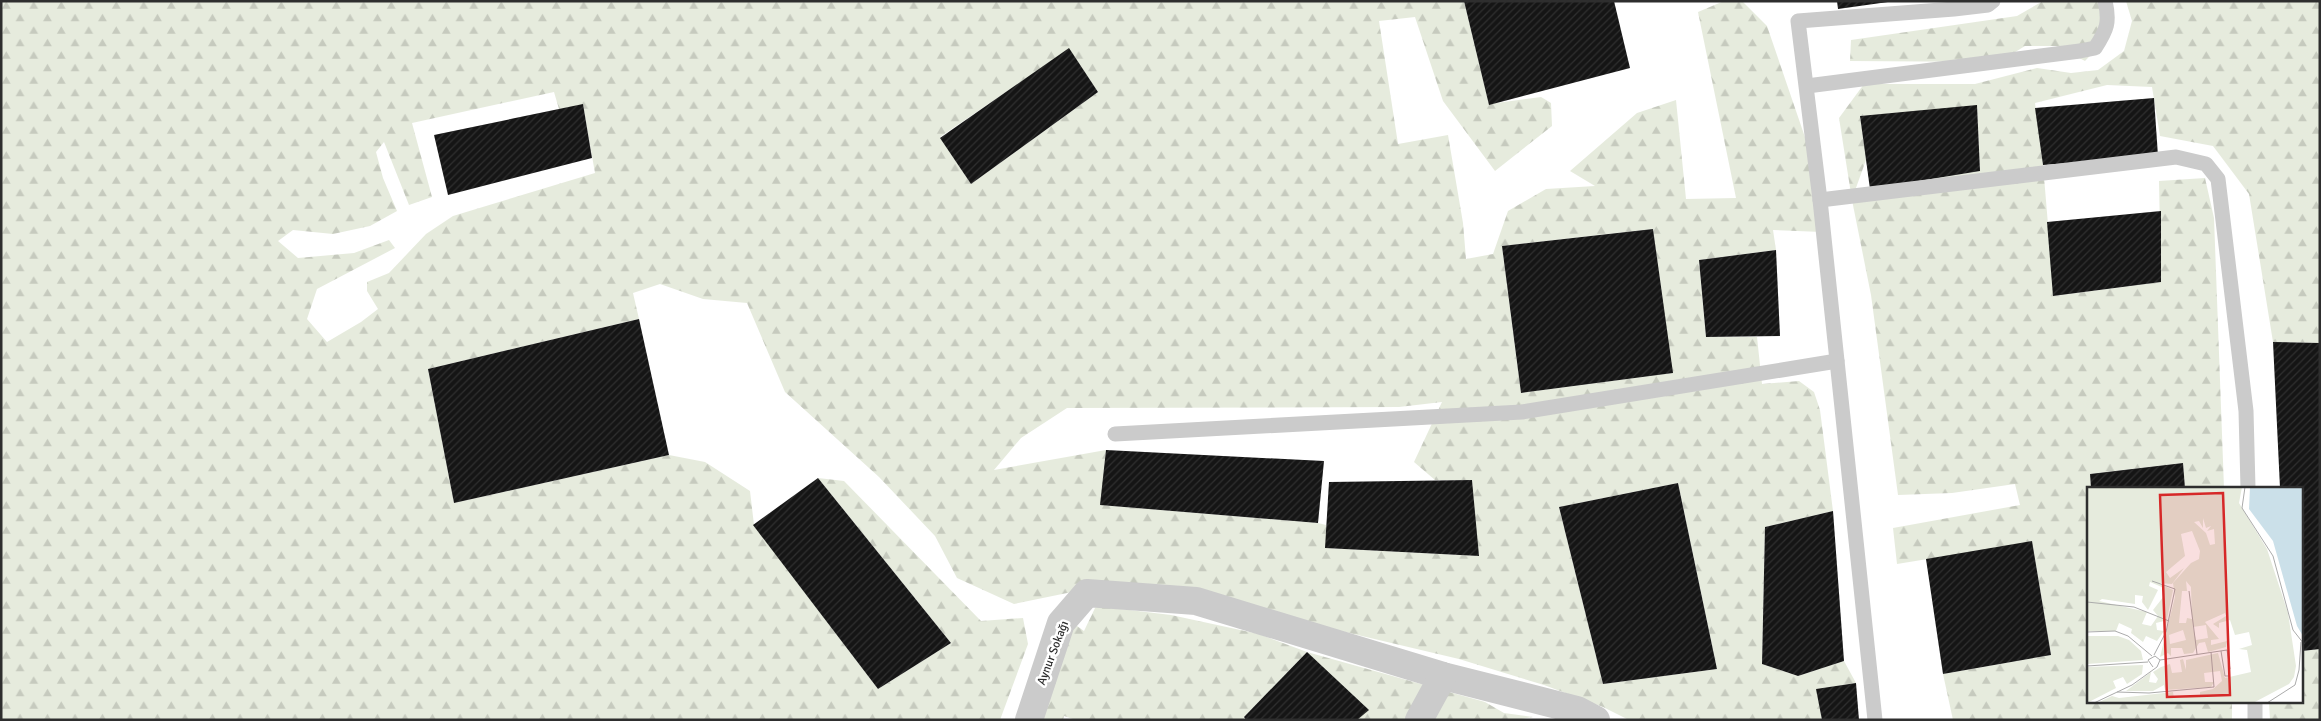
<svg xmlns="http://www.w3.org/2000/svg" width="2321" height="721" viewBox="0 0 2321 721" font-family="Signika,sans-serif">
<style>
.forest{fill:url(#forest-firs);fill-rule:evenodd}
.building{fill:url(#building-hatch)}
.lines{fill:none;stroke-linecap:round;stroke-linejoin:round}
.service{stroke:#cbcbcb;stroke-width:15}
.minor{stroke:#cbcbcb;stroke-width:28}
.labels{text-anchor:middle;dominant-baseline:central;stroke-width:5;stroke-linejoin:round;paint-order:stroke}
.street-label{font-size:12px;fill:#2e2e2e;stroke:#fff}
.inset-road{fill:none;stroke:#ababab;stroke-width:1}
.view{fill:#d62828;fill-opacity:0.15;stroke:#d62828;stroke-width:2.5}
.inset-edge{fill:none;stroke:#2e2e2e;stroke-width:2.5}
</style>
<defs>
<pattern id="forest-firs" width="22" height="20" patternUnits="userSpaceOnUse" patternTransform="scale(1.25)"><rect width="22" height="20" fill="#e6ebdd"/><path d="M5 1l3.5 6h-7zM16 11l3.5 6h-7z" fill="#c6cabe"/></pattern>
<pattern id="building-hatch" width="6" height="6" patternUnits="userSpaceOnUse" patternTransform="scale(1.25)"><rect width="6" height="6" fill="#151515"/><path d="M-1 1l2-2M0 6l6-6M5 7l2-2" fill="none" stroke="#2f2f2f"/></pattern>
</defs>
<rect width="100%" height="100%" fill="#fff"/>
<!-- forest -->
<g class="forest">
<path d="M1 1H1464L1489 104 1541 97 1551 103 1552 126 1495 171 1443 101 1415 17 1379 21 1398 144 1448 135 1463 223 1466 259 1493 254 1508 211 1546 189 1595 186 1570 171 1637 113 1676 100 1686 199 1736 198 1698 12 1724 1H1742L1767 26 1809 149 1822 232 1773 230 1776 250 1699 260 1706 337H1757L1762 384 1799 381 1814 392 1820 410 1833 511 1765 527 1762 664 1798 676 1844 661 1856 683 1817 689 1822 720H1629L1603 707 1544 685 1459 659 1172 591 1072 592 1014 604 957 578 935 536 879 477 785 392 747 303 703 299 660 284 633 293 639 319 428 369 454 503 669 455 705 462 750 491 754 525 878 689 951 643 818 478 844 481 981 621 1023 618 1028 644 1000 720H1ZM1069 49 1098 92 971 184 940 137ZM554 92 559 109 583 105 595 173 453 216 426 234 389 273 367 282V291L378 309 361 322 327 342 307 319 317 289 395 248 389 240 354 253 298 258 278 241 293 230 333 234 370 226 397 211 383 178 376 152 384 142 409 205 432 197 412 123ZM1653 229 1672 373 1521 393 1502 246ZM1442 402 1414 462 1435 480H1472L1478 556 1326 548V525L1318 523 1101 505 1106 450 994 470 1021 438 1067 408 1399 407ZM1678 483 1717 669 1603 684 1559 507Z"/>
<polygon points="2043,1 2106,1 2109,36 2085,61 2056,46 2025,46 1999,62 1850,61 1851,40 2017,16"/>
<path d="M2126 1H2320V343L2273 342 2249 194 2213 146 2160 136 2152 87 2107 85 2035 103 2043 165 2054 296 2161 282 2159 181 2205 178 2214 218 2224 488H2185L2183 463 2090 474 2091 488H2088V702H2232V720H1953L1943 674 2051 655 2032 542 1897 564 1893 528 2020 505 2015 484 1952 493 1898 495 1871 295 1852 200 1839 118 1864 84H1975L2037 68 2071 73 2098 70 2124 51 2132 21ZM1977 106 1980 171 1870 189 1852 199 1866 160 1860 116Z"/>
<polygon points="1096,606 1171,615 1259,634 1307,652 1485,702 1504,713 1533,717 1516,720 1357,720 1307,652 1244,717 1246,720 1076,720 1064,716 1063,720 1033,720 1066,618 1084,631"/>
<polygon points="2320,649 2320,720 2270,720 2269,702 2302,702 2302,651"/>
</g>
<!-- building -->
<g class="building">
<polygon points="1464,1 1614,1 1630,68 1489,105"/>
<polygon points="1837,1 1888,1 1888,2 1838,9"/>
<polygon points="1069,48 1098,92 971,184 940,138"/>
<polygon points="2154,98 2158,156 2043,165 2035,108"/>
<polygon points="583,104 592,158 448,195 434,135"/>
<polygon points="1977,105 1980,171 1870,189 1860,116"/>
<polygon points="2161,211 2161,282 2053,296 2047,222"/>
<polygon points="1653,229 1673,373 1521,393 1502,246"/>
<polygon points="1776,250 1780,336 1706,337 1699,260"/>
<polygon points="639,319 669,455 454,503 428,369"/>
<polygon points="2273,342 2320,343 2320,649 2302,651 2302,488 2280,488"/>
<polygon points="1106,450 1324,461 1318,523 1100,505"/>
<polygon points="2183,463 2185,488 2091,488 2090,474"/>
<polygon points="818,478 951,643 878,689 753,525"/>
<polygon points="1472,480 1479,556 1325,548 1329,482"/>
<polygon points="1678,483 1717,669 1603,684 1559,507"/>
<polygon points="1833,511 1844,661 1798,676 1762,664 1765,527"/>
<polygon points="2032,541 2051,655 1943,674 1926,559"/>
<polygon points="1307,652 1369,710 1357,720 1246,720 1244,717"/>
<polygon points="1856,683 1859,720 1822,720 1816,689"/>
</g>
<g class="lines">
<!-- service -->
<g class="service">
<path d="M1807 86 2080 51 2095 48C2107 30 2110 22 2105 1"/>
<polyline points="1820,200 2176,157 2206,164 2218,179 2246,411 2248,488"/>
<polyline points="1115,434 1522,412 1837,361"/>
<polyline points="2255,702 2255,720"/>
<polyline points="1875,720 1820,200 1798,21 1954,9 1988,5 1993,1"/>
</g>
<!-- minor -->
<g class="minor">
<polyline points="1029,720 1061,623 1087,593 1196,601 1443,676 1577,710 1596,720"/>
<polyline points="1419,720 1443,676"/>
</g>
</g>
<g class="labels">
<!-- street labels -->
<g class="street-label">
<text transform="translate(1053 653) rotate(-69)">Aynur Sokağı</text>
</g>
</g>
<!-- overview -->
<g transform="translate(2087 487)">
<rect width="216" height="216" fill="#fff"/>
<path d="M0 0H155L152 16 180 62 201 126 209 179 207 190 202 197 166 216H10L25 209 32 211 86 205 87 211 113 209V205L126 202 135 194 133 184 117 186 118 195H127L124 200 78 203 77 198 66 204H39L64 185 62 195 69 196 71 192 66 185 74 180 83 177 85 186 95 185 93 173 96 172 99 183V173L131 166 138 191 164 185 160 163 152 162 165 158 162 145 148 148 143 133 132 136V141L126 137 139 129 138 126 118 135 132 152 124 153V158L140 154 139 160 121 165 118 155 112 156 106 166 97 167 95 161H84V169L81 166 73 170 88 110 86 96 104 76 112 72 113 64 105 44 94 47 98 69 79 85 83 91 97 81 85 97 71 96 86 103 78 142 77 134 69 136 70 143 77 144 70 154 59 149 56 155 44 146 45 142 32 136 29 144H0ZM116 31 119 41 124 39 120 44 127 42 128 57 123 58 119 46 107 35 112 34 116 41ZM99 94 104 100 105 132 100 131 99 136H92L95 104H100ZM63 95 77 101V109L66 123 71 129 64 139 55 137 60 125 12 114 15 112 48 117V108L56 109 55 115 61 123 71 103 62 99ZM119 138 121 151 109 153 106 140ZM96 143 99 153 83 157 82 148ZM0 149H31L42 153 54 164 56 173 0 177ZM56 178 55 187 40 197 36 190 26 194 29 201 0 216V180Z" fill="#e6ebdd" fill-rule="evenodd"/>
<path d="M163 0H216V149L210 139 186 54 162 22Z" fill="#cbe0e9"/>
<path class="inset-road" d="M158 0 155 21 186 69 206 143 217 157M65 94 88 102 79 145 67 168M102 104 110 167M0 115 47 120 82 134M0 145 28 144 41 149 65 169M134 164 138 189H143M73 173 140 163 143 182M0 179 61 175M30 205 62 206 127 200 124 165M7 216 45 198 70 180 73 173 68 169 61 173 66 180M180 216 208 198 212 183 214 155"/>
<path class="view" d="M136 6 143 208 80 210 73 8Z"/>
<rect width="216" height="216" class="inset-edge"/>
</g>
<!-- border -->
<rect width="2321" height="721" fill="none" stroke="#2e2e2e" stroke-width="5"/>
</svg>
